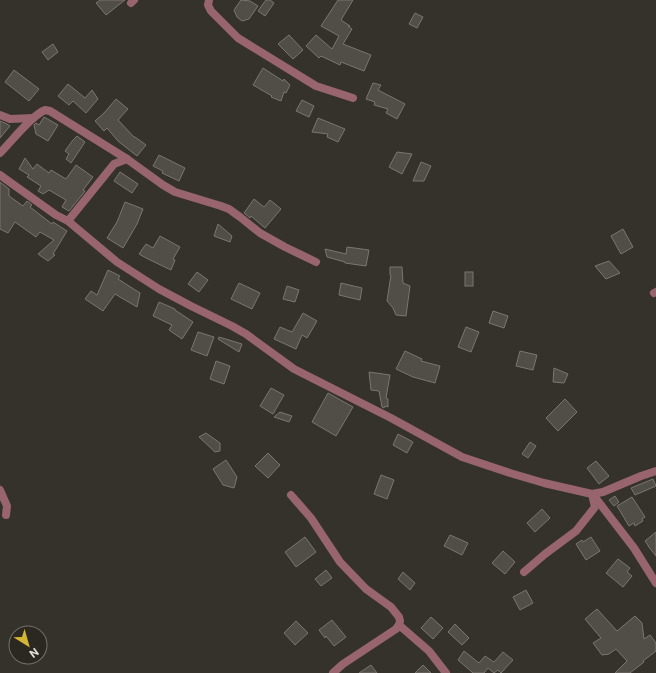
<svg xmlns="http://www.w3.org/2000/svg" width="656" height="673" viewBox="0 0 656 673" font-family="Commissioner,sans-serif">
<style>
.building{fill:#514d47;stroke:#7b766f}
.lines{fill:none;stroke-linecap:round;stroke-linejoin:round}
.minor{stroke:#98656e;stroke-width:8}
</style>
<rect width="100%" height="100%" fill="#35322b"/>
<!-- building -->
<g class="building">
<polygon points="100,0 125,0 106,15 96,3"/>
<polygon points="241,0 250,1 258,6 249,19 242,21 237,17 234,10"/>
<polygon points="266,0 270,0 274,3 265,16 258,11"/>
<polygon points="338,0 353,0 341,20 350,26 348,26 352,29 343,44 371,55 364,71 341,62 340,65 321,56 319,58 306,46 316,35 332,49 339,36 321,26"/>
<polygon points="415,13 423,17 417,28 409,24"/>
<polygon points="289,35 303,50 293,59 278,44"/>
<polygon points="53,44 58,52 48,60 42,52"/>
<polygon points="263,68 283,81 284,79 290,85 286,93 284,92 281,101 271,97 272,96 253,85"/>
<polygon points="14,70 39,89 29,101 5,82"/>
<polygon points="373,83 381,85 378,90 405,104 397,119 386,113 388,109 374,105 375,102 366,99"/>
<polygon points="68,84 85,98 92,90 98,99 86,113 73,101 69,105 58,96"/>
<polygon points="116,99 128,109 118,120 134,137 135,137 146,145 137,156 118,141 107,128 104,131 95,121 104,113"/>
<polygon points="302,100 314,106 309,117 296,111"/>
<polygon points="44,117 58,125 48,141 36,134 34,125 36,123 39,125"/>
<polygon points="318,118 345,129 338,142 327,137 328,134 312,132"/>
<polygon points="0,121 7,124 10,126 0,138"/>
<polygon points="77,136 85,142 71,163 66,159 69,154 65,151 73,140"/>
<polygon points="397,152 412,154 402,174 389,167"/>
<polygon points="159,155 185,168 179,181 162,173 163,171 153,166"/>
<polygon points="25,158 33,169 37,164 49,173 51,170 66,179 76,165 93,177 83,190 85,191 82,195 69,211 62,207 66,200 49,190 43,194 38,191 41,186 27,177 29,175 19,169"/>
<polygon points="421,162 431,166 424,181 413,181"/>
<polygon points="120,172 138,184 132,193 114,181"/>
<polygon points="0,182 9,189 9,196 23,206 27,201 32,205 30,207 52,224 53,222 67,231 53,254 55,255 48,261 38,254 54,240 40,232 36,237 15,222 8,233 0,229"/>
<polygon points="254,199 264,207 270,200 281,209 265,228 251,216 250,218 244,213"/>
<polygon points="125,202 143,209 137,224 123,248 107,238 117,222"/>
<polygon points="218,224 232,236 230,242 214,236"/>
<polygon points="623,229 633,247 621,254 611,236"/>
<polygon points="160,236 180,247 173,259 175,260 171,270 146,258 139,254 146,244 153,248"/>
<polygon points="347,247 369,250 366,266 345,263 345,262 327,257 325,249 346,254"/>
<polygon points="609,261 620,273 606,279 595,266"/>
<polygon points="390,267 402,267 403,283 410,286 406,316 396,315 393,308 387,301 391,275 390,275"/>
<polygon points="108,270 120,276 118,279 140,293 137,307 115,294 103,311 85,299 91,291 97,295"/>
<polygon points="197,272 208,280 199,292 188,284"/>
<rect x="465" y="272" width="8" height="14"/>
<polygon points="239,283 260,293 252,309 231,299"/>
<polygon points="341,283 362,288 360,300 339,295"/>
<polygon points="287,286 299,290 295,302 283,299"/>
<polygon points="159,302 175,309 175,310 193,322 182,339 169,330 172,325 153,316"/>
<polygon points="493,311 508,316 504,328 489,323"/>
<polygon points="303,313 317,321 307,338 302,335 296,349 274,339 280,327 292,332"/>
<polygon points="466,327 479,332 471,352 458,347"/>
<polygon points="198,332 214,337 207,356 191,350"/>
<polygon points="219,337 242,344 239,352 218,339"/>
<polygon points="405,351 422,359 421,361 440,366 435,383 413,377 396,369"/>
<polygon points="520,351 537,355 533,370 516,366"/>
<polygon points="216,361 230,366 224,384 210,379"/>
<polygon points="554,368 568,374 564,383 553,382"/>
<polygon points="369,372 390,375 386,398 388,399 388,407 385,406 384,408 382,407 379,391 371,390"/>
<polygon points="271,388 284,395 273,414 260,406"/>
<polygon points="328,393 353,407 336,436 312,422"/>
<polygon points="565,399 577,412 558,431 546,418"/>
<polygon points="280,412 292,416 289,422 274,417"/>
<polygon points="206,433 220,443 220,451 215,452 199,437"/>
<polygon points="398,434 413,442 407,453 393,445"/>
<polygon points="530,442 536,446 528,458 522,454"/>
<polygon points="268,453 280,465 268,478 255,466"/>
<polygon points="226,460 237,477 234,488 223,485 213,469"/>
<polygon points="596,461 609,476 599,484 587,468"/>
<polygon points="381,475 394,480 387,499 374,494"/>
<polygon points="653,479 656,486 635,495 631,488"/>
<polygon points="615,496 619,502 614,506 609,500"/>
<polygon points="632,497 645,517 642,519 643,521 635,526 634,523 629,526 617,506"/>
<polygon points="542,509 550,518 535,532 527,523"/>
<polygon points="656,532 656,556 648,546 648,545 645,541"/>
<polygon points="450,535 468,543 462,555 444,546"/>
<polygon points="305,537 316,552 296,567 285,552"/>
<polygon points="591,537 600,551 586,560 576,544 582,540 583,542"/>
<polygon points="503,551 515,562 505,574 492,563"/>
<polygon points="618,559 630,568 627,572 632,576 623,587 606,573"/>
<polygon points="326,570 332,578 321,586 315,579"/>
<polygon points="403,572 415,583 410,590 398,579"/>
<polygon points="526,590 533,603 520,610 513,597"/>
<polygon points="597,609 617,631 635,616 642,623 644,639 650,635 656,643 656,651 643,661 644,662 630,673 615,673 627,661 616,649 609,654 602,655 593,643 601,638 585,619"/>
<polygon points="431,617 443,628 433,639 421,628"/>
<polygon points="332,620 346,637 334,646 326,636 325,638 319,630"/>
<polygon points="296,621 308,633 295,645 284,633"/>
<polygon points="455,624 469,638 462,645 448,632"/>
<polygon points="464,651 479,663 485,656 494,662 503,652 513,660 501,673 498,670 494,673 488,668 484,673 473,673 458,660"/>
<polygon points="371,665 377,673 359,673"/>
<polygon points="423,665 431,673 415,673"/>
</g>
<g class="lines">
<!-- minor -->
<g class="minor">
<polyline points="209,0 208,5 211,11 238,38 316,86 353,98"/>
<polyline points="131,3 134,0"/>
<polyline points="0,115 10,119 33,118"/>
<path d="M0 153C11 142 32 115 45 110L50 111 127 159 163 185 175 192 221 206 229 209 240 217 260 233 285 247 316 262"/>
<polyline points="0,175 56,215 68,221 117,262 159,289 191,306 232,326 246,334 294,369 391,418 462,457 510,473 544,483 592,494 603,492 641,476 656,471"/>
<polyline points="68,221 114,164 127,159"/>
<polyline points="654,293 656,292"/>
<polyline points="0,490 7,506 6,515"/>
<polyline points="291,495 311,518 340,562 366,589 391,607 399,617 400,621 399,625 396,629 343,664 333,673"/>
<polyline points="594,496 634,548 656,583"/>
<polyline points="524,572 545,554 576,531 595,507 592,494"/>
<polyline points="399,625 429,651 446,673"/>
</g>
</g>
<!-- north arrow -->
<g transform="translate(28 645) rotate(143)"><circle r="19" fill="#2b2822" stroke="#74716c"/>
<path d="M0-3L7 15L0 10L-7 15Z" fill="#d5b534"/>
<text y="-6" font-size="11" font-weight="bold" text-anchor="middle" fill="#e1dedb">N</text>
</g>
</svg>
